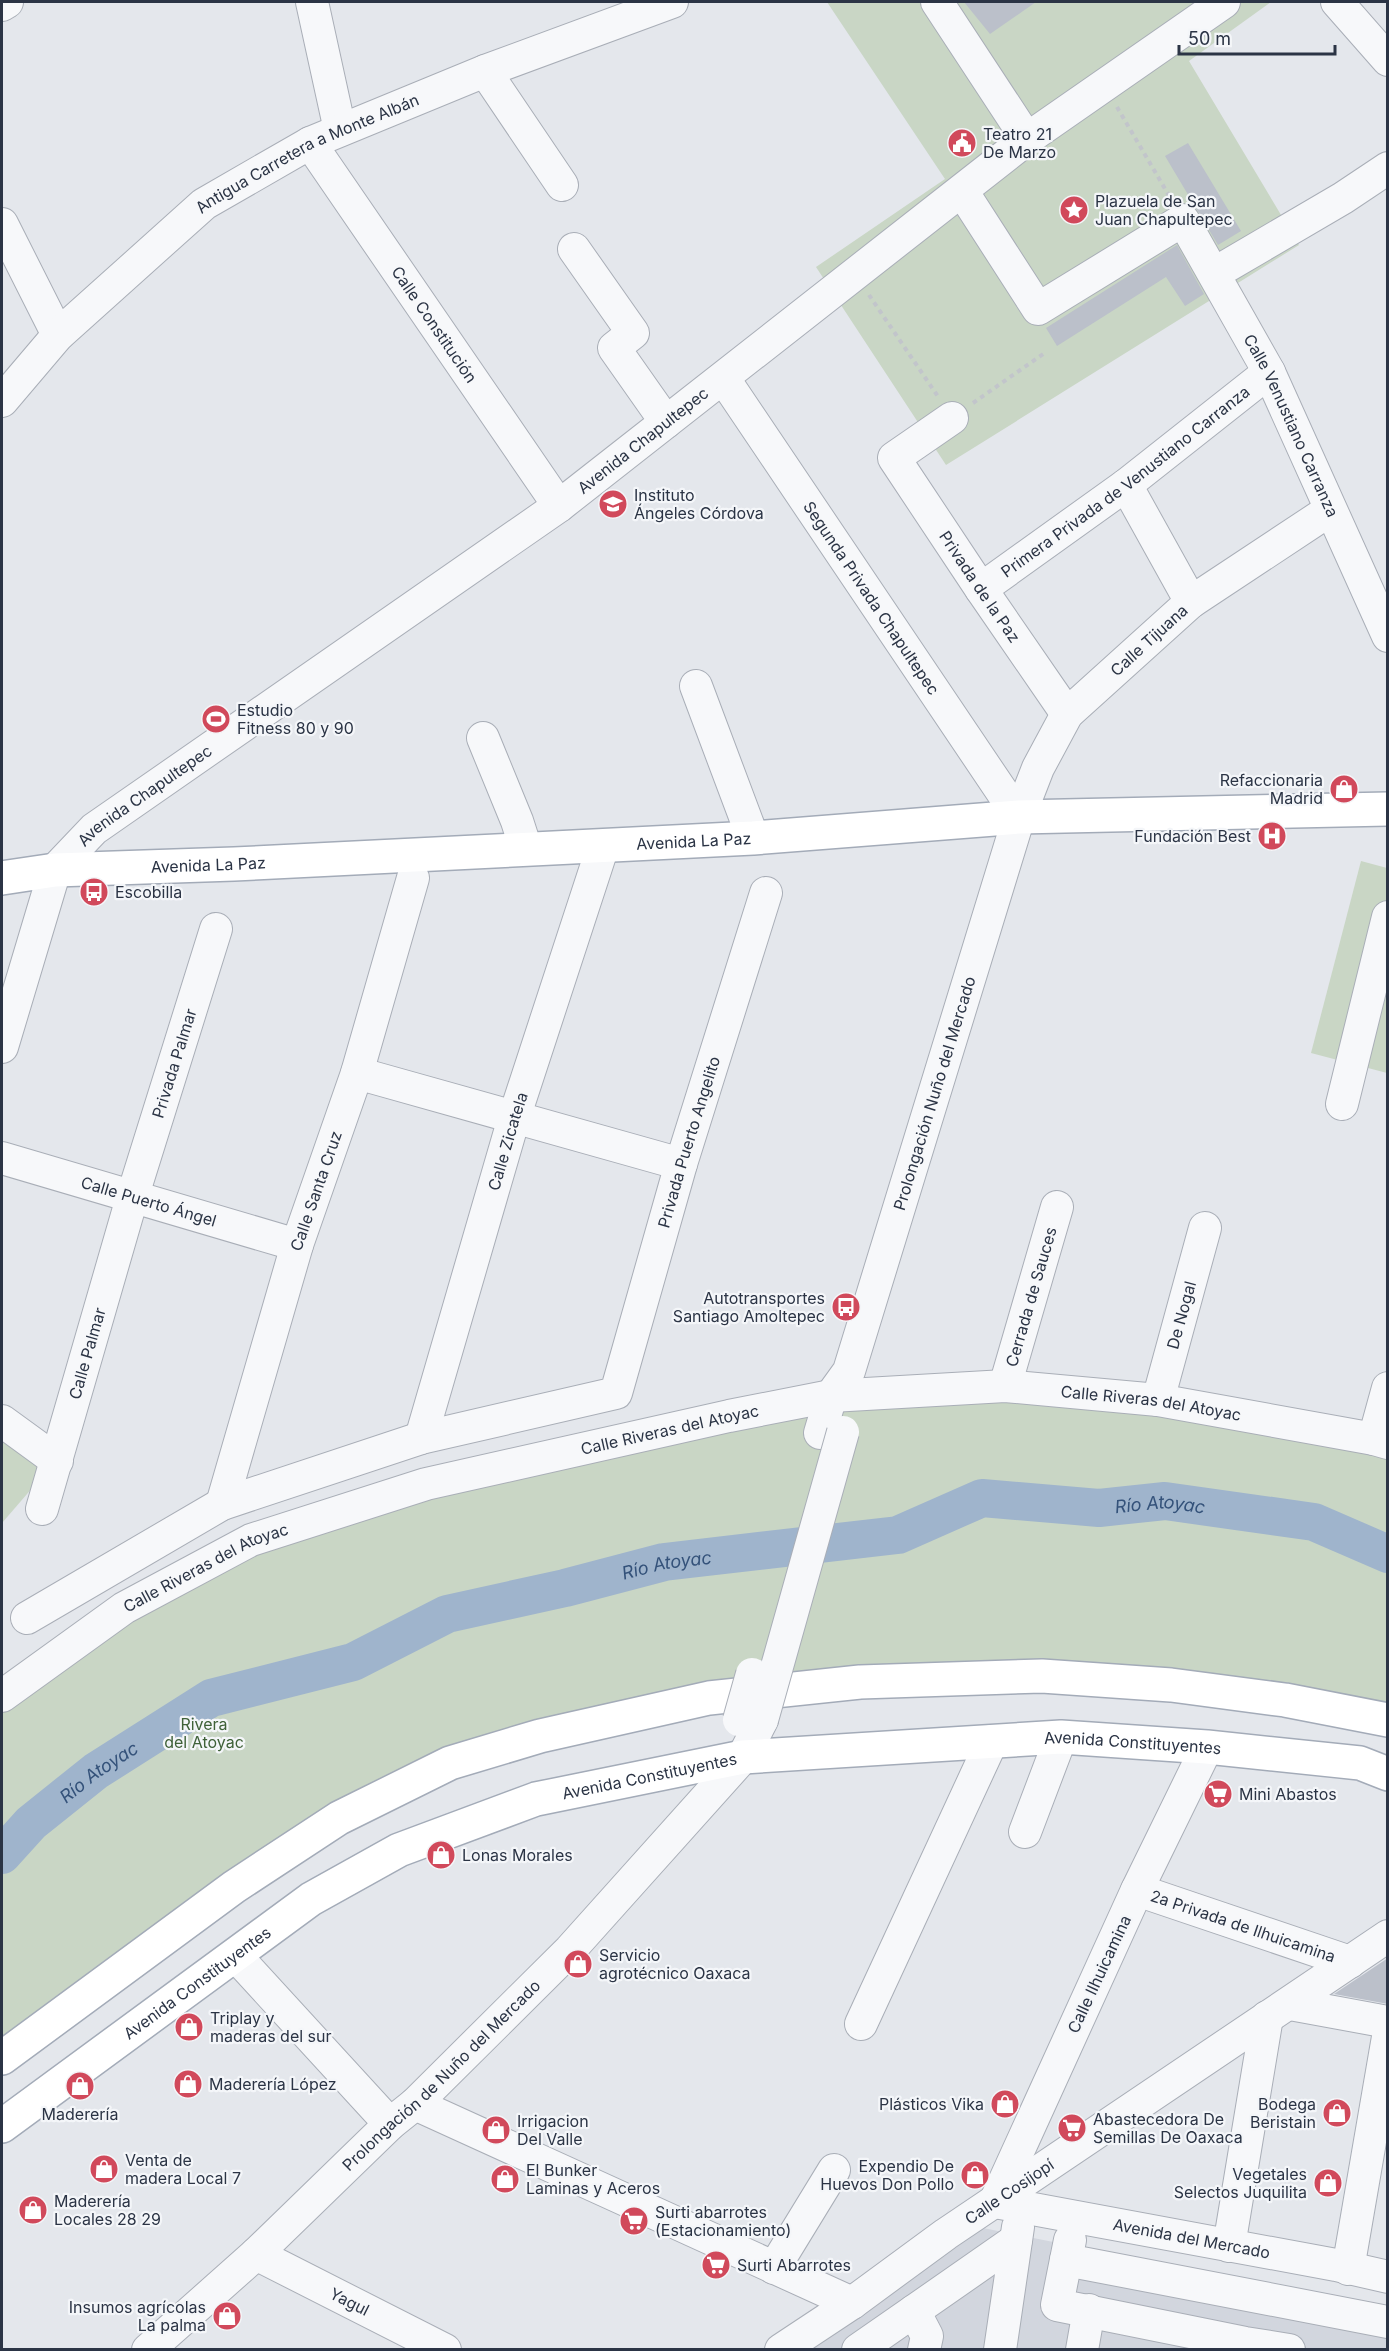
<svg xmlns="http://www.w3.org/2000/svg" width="1389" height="2351" viewBox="0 0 1389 2351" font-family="Inter,sans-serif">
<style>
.built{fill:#d2d6de}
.green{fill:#c9d6c5}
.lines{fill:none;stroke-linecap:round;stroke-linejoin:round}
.river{stroke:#9fb4cc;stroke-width:38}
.building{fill:#bbc0ca}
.minor-casing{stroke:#a9aeb7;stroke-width:34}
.major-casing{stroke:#a3abb8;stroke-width:36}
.path{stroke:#c2c5cb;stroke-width:4;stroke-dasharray:4.5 4.5;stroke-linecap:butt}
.minor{stroke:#f7f8fa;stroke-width:32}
.major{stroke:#fff;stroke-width:33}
.minor-bridge-casing{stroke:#a9aeb7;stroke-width:34;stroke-linecap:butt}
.minor-bridge{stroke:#f7f8fa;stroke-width:32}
.labels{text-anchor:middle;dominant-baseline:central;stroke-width:4.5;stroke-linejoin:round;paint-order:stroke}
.poi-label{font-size:16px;fill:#2b3445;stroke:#f4f6f9;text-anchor:start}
.street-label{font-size:16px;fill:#2b3445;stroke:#f4f6f9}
.park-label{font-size:16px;fill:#3f6138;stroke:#f4f6f9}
.water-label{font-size:18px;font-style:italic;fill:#34527a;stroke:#f4f6f9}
</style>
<rect width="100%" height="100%" fill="#e4e7ec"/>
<!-- built -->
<polygon class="built" points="983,2228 1387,2309 1387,2349 793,2350"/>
<!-- green -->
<g class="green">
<polygon points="827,2 1271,2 1189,61 1299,245 946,465 816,267 945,179"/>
<polygon points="1361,861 1387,868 1387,1073 1311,1053"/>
<polygon points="1005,1386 1387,1443 1387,1720 1042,1676 709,1698 450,1763 2,2058 2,1696 251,1540 831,1396"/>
<polygon points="2,1436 46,1472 2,1523"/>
</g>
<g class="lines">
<!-- river -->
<path class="river" id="s1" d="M2 1855 31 1823 96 1771 211 1698 353 1662 447 1614 565 1588 664 1562 898 1535 982 1498 1099 1508 1165 1501 1314 1522 1388 1554"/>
</g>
<!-- building -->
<g class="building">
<polygon points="964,2 1036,2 990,34"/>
<polygon points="1188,143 1241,231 1218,245 1165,156"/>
<polygon points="1177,245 1204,294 1185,306 1166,277 1057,346 1046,328"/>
<polygon points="1388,1958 1388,2004 1334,1994"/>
</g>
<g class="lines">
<!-- minor casing -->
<g class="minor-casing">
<g id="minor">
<polyline points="312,2 340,130"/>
<polyline points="937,2 1027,139"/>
<polyline points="1337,2 1388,60"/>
<polyline points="2,5 7,2"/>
<polyline points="485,71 562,185"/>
<path id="s2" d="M310 143 559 506"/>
<path id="s3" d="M962 191 1038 309 1183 220 1269 372 1388 636"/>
<polyline points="2,224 58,335"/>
<polyline points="574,249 633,333 614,348 666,422"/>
<polyline points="1215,273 1343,198 1388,168"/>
<path id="s4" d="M724 379 1019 817"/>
<path id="s5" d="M2 401 58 335 204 204 310 143 485 71 672 2"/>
<path id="s6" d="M952 418 894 458 981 589 1067 714"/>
<polyline points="1126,485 1191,602"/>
<path id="s7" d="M981 589 1126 485 1269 372"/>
<polyline points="696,686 753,838"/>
<polyline points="483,738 517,821 526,849"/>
<path id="s8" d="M2 1047 55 870 94 829 559 506 1027 139 1224 2"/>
<polyline points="357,1073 681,1164"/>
<polyline points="1342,1104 1388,917"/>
<path id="s9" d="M2 1158 297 1245"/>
<path id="s10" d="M1005 1386 1057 1207"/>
<path id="s11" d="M1158 1400 1205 1228"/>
<polyline points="2,1421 57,1461"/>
<path id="s12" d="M820 1433 831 1396 849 1371 1019 817 1038 768 1067 714 1191 602 1330 510"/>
<path id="s13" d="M421 1438 514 1118 603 846"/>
<polyline points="1374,1439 1388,1388"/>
<path id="s14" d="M222 1504 297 1245 357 1073 413 878"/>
<path id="s15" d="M42 1509 132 1198 216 929"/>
<path id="s16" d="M27 1618 222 1504 421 1438 616 1393 681 1164 766 893"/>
<path id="s17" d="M2 1696 124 1608 251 1540 426 1484 729 1416 831 1396 1005 1386 1158 1400 1374 1439 1388 1443"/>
<path id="s18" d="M1207 1747 1137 1890 995 2202 1336 2265 1388 2277"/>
<polyline points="1025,1832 1061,1737"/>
<path id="s19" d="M1137 1890 1350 1962"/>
<polyline points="235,1955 390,2124"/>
<polyline points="1290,2004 1388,2022"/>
<polyline points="861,2024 992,1741"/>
<polyline points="415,2104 852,2303"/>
<polyline points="1070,2240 1057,2305 1245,2343 1289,2350"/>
<polyline points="1229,2246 1267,2017"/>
<path id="s20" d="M256 2254 445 2350"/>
<polyline points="1066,2260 1388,2322"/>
<polyline points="774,2268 834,2170"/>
<polyline points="1348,2269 1388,2037"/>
<polyline points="914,2311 927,2336 924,2350"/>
<path id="s21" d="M148 2350 256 2254 390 2124 415 2104 570 1950 743 1757 762 1720"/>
<path id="s22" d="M781 2350 852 2303 946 2234 1388 1936"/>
<polyline points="858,2350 1016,2240"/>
<polyline points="1000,2350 1018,2227"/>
<polyline points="1082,2350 1089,2310"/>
</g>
</g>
<!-- major casing -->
<g class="major-casing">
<g id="major">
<path id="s23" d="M2 878 55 870 234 864 753 838 1019 817 1388 809"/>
<polyline points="2,2058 234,1887 339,1818 450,1763 540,1736 709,1698 860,1682 1042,1676 1171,1685 1285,1700 1388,1720"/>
<path id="s24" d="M2 2126 311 1899 399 1850 536 1799 743 1757 1061 1737 1207 1747 1360 1763 1388 1774"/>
</g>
</g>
<!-- path -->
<g class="path">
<polyline points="1117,107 1171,199"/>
<polyline points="869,295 939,398"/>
<polyline points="973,403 1046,352"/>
</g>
<!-- minor -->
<use href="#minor" class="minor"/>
<!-- major -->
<use href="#major" class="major"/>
<!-- minor-bridge casing -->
<g class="minor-bridge-casing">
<g id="minor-bridge">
<polyline points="739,1720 752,1674"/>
<polyline points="762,1720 843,1432"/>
</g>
</g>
<!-- minor-bridge -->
<use href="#minor-bridge" class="minor-bridge"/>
</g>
<!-- icons -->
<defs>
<g id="civic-disc" transform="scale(1.5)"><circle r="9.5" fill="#d1495b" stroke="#f4f6f9"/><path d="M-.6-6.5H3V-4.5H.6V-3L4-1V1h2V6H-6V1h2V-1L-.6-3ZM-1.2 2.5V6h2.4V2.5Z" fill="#fff"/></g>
<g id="sight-disc" transform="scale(1.5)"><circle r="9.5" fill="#d1495b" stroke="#f4f6f9"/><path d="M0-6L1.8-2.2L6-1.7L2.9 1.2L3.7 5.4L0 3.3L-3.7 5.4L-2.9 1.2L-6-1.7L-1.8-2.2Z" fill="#fff"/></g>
<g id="school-disc" transform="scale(1.5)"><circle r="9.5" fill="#d1495b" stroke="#f4f6f9"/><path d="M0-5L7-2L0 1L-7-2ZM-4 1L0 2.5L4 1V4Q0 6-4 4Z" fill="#fff"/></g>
<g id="stadium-disc" transform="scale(1.5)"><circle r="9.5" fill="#d1495b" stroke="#f4f6f9"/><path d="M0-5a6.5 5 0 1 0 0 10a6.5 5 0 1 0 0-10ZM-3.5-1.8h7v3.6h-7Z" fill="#fff"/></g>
<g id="shop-disc" transform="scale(1.5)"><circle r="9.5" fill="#d1495b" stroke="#f4f6f9"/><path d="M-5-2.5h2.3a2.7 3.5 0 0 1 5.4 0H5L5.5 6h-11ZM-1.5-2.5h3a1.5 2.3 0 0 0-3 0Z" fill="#fff"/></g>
<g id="hospital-disc" transform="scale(1.5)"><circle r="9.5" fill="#d1495b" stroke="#f4f6f9"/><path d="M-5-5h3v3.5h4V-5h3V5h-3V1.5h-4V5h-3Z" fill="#fff"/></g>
<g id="bus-disc" transform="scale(1.5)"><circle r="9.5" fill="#d1495b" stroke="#f4f6f9"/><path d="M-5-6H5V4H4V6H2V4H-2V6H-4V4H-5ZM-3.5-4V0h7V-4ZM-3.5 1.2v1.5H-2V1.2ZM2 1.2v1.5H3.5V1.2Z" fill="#fff"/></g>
<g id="supermarket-disc" transform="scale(1.5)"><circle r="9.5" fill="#d1495b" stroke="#f4f6f9"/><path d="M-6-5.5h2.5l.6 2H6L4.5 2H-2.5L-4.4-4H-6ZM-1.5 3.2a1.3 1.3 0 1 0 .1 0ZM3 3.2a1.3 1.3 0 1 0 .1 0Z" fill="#fff"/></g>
</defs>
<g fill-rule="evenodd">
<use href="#civic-disc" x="962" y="143"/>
<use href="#sight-disc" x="1074" y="210"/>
<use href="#school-disc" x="613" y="504"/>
<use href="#stadium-disc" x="216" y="719"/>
<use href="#shop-disc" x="1344" y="789"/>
<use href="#hospital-disc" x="1272" y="836"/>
<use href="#bus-disc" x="94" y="892"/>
<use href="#bus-disc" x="846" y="1307"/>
<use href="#supermarket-disc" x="1218" y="1794"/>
<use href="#shop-disc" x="441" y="1855"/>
<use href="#shop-disc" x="578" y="1964"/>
<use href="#shop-disc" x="189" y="2027"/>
<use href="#shop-disc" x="188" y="2084"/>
<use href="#shop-disc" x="80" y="2086"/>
<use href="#shop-disc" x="1005" y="2104"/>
<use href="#shop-disc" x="1337" y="2113"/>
<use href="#supermarket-disc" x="1072" y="2128"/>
<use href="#shop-disc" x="496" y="2130"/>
<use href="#shop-disc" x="104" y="2169"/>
<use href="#shop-disc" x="975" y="2175"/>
<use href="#shop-disc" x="505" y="2179"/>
<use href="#shop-disc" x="1328" y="2183"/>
<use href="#shop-disc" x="33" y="2210"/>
<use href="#supermarket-disc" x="634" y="2221"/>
<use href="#supermarket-disc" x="716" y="2265"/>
<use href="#shop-disc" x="227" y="2316"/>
</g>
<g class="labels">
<!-- poi labels -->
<g class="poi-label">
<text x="983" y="134">Teatro 21<tspan x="983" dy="18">De Marzo</tspan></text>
<text x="1095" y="201">Plazuela de San<tspan x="1095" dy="18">Juan Chapultepec</tspan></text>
<text x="634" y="495">Instituto<tspan x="634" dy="18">Ángeles Córdova</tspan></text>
<text x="237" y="710">Estudio<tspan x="237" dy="18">Fitness 80 y 90</tspan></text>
<text x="1323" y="780" text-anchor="end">Refaccionaria<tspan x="1323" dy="18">Madrid</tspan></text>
<text x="1251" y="836" text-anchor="end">Fundación Best</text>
<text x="115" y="892">Escobilla</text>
<text x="825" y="1298" text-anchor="end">Autotransportes<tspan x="825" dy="18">Santiago Amoltepec</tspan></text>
<text x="1239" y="1794">Mini Abastos</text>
<text x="462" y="1855">Lonas Morales</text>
<text x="599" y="1955">Servicio<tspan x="599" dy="18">agrotécnico Oaxaca</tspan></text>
<text x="210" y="2018">Triplay y<tspan x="210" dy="18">maderas del sur</tspan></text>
<text x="209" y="2084">Maderería López</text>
<text x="984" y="2104" text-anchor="end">Plásticos Vika</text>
<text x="1316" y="2104" text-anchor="end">Bodega<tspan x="1316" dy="18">Beristain</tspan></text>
<text x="80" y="2114" text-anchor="middle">Maderería</text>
<text x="1093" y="2119">Abastecedora De<tspan x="1093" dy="18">Semillas De Oaxaca</tspan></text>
<text x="517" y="2121">Irrigacion<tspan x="517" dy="18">Del Valle</tspan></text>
<text x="125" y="2160">Venta de<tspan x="125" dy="18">madera Local 7</tspan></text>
<text x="954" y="2166" text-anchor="end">Expendio De<tspan x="954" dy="18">Huevos Don Pollo</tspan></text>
<text x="526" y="2170">El Bunker<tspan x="526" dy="18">Laminas y Aceros</tspan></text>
<text x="1307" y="2174" text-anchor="end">Vegetales<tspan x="1307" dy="18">Selectos Juquilita</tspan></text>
<text x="54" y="2201">Maderería<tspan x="54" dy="18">Locales 28 29</tspan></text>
<text x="655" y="2212">Surti abarrotes<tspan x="655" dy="18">(Estacionamiento)</tspan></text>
<text x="737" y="2265">Surti Abarrotes</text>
<text x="206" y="2307" text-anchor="end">Insumos agrícolas<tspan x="206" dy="18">La palma</tspan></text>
</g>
<!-- street labels -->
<g class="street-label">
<text stroke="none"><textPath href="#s5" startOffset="398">Antigua Carretera a Monte Albán</textPath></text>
<text stroke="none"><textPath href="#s2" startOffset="220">Calle Constitución</textPath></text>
<text stroke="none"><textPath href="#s3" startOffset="543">Calle Venustiano Carranza</textPath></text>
<text stroke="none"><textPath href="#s8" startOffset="914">Avenida Chapultepec</textPath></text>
<text stroke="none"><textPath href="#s7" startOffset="180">Primera Privada de Venustiano Carranza</textPath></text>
<text stroke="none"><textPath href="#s6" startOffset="225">Privada de la Paz</textPath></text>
<text stroke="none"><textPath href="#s4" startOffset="264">Segunda Privada Chapultepec</textPath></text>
<text stroke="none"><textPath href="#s12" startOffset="873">Calle Tijuana</textPath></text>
<text stroke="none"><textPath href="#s8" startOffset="302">Avenida Chapultepec</textPath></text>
<text stroke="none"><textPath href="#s23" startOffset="693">Avenida La Paz</textPath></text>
<text stroke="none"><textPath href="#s23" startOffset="207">Avenida La Paz</textPath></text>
<text stroke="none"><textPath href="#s15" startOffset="465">Privada Palmar</textPath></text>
<text stroke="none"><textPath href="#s12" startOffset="360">Prolongación Nuño del Mercado</textPath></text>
<text stroke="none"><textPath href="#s13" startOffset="309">Calle Zicatela</textPath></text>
<text stroke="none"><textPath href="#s16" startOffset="897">Privada Puerto Angelito</textPath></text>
<text stroke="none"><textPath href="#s14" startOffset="327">Calle Santa Cruz</textPath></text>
<text stroke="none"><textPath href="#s9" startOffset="153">Calle Puerto Ángel</textPath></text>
<text stroke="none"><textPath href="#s10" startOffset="93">Cerrada de Sauces</textPath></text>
<text stroke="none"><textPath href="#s11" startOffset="88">De Nogal</textPath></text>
<text stroke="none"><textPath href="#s15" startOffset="162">Calle Palmar</textPath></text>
<text stroke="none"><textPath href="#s17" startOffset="1214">Calle Riveras del Atoyac</textPath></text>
<text stroke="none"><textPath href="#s17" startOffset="728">Calle Riveras del Atoyac</textPath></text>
<text stroke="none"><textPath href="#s17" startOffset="242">Calle Riveras del Atoyac</textPath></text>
<text stroke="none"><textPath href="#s24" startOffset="1232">Avenida Constituyentes</textPath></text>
<text stroke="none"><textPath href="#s24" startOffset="746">Avenida Constituyentes</textPath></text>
<text stroke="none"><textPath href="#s19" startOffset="112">2a Privada de Ilhuicamina</textPath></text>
<text transform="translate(1099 1974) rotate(-65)">Calle Ilhuicamina</text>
<text stroke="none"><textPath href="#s24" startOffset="242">Avenida Constituyentes</textPath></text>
<text stroke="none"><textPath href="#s21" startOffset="402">Prolongación de Nuño del Mercado</textPath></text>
<text stroke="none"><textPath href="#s22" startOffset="278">Calle Cosijopí</textPath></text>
<text stroke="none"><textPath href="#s18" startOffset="702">Avenida del Mercado</textPath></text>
<text stroke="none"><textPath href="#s20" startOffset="105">Yagul</textPath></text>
</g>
<!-- park labels -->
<g class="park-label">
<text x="204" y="1724">Rivera<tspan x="204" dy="18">del Atoyac</tspan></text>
</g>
<!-- water labels -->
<g class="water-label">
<text stroke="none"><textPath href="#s1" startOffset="1244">Río Atoyac</textPath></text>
<text stroke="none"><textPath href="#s1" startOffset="740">Río Atoyac</textPath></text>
<text stroke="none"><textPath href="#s1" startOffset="128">Río Atoyac</textPath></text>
</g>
</g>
<!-- border -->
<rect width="1389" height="2351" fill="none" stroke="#2b3445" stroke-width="6"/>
<!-- scale -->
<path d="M1179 45v9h156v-9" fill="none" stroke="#2b3445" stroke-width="3"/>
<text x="1188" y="45" font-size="18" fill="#2b3445" stroke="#f4f6f9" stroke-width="4.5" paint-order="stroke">50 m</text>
</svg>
